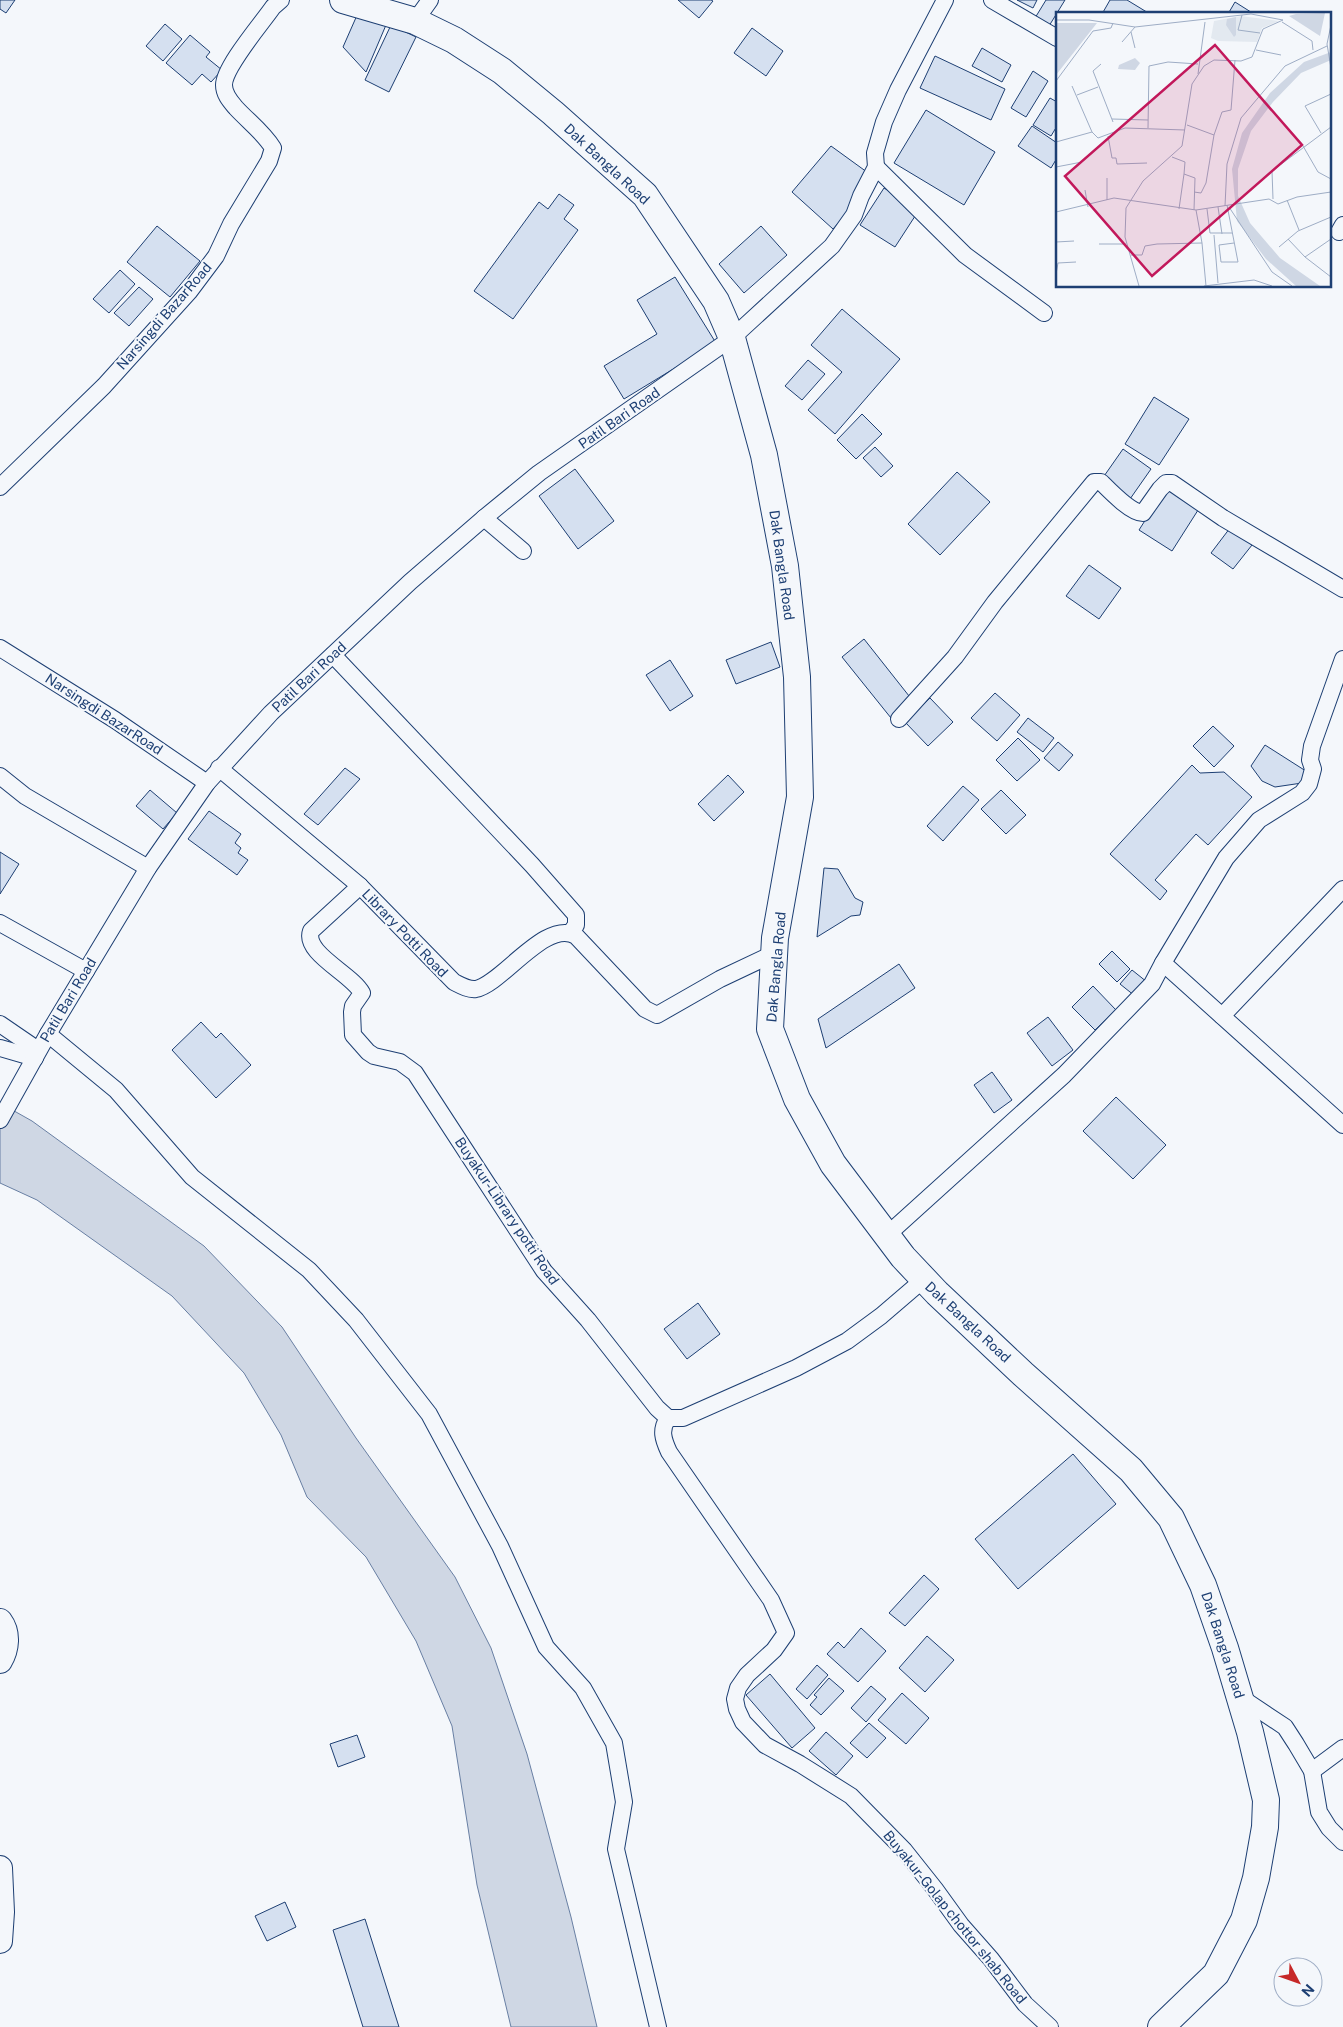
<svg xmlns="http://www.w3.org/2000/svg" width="1343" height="2027" viewBox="0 0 1343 2027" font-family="'Public Sans',sans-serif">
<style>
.water{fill:#cfd7e4;stroke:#687fa3}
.building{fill:#d5e0f0;stroke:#1d3f73}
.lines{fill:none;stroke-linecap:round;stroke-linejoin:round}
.street-casing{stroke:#1d3f73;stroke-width:18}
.secondary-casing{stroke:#1d3f73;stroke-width:26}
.primary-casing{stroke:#1d3f73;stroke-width:28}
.street{stroke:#f4f7fb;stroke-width:16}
.secondary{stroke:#f4f7fb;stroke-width:24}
.primary{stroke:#f4f7fb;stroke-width:26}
.labels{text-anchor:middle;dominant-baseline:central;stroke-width:4;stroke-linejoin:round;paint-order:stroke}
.street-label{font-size:14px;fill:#1d3f73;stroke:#f4f7fb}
.inset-road{fill:none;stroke:#9eadc5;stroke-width:1}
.view{fill:#c2185b;fill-opacity:0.15;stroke:#c2185b;stroke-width:2.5}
.inset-edge{fill:none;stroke:#1d3f73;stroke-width:2.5}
</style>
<rect width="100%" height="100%" fill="#f4f7fb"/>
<!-- water -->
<polygon class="water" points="0,1103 32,1121 204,1246 282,1327 356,1438 455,1577 491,1648 527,1754 571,1917 597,2027 511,2027 477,1885 452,1726 416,1641 366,1557 307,1497 281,1435 244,1373 172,1296 37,1200 0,1183"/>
<!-- building -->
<g class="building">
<polygon points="0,0 15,0 6,13 0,9"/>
<polygon points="678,0 711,0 713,1 699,18"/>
<polygon points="1017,0 1037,0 1033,8"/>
<polygon points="1046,0 1065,0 1049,26 1035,18"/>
<polygon points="1110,0 1127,0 1150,14 1102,14"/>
<polygon points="1235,2 1254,14 1228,14"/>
<polygon points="358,13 386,25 366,72 343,47"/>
<polygon points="165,24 182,39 163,61 146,46"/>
<polygon points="391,25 416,37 389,92 365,80"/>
<polygon points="752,28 783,51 766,76 734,53"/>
<polygon points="190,35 210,52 206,57 222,70 211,82 202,74 192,85 166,63"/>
<polygon points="982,48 1011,65 1002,82 972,66"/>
<polygon points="935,56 1005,89 991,120 920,88"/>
<polygon points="1033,71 1048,81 1026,117 1011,108"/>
<polygon points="1050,98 1057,102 1057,126 1051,136 1033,125"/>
<polygon points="926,110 995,152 964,205 894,163"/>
<polygon points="1032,126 1057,143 1057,158 1051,168 1018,146"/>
<polygon points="831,146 871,175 851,209 833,229 792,192"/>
<polygon points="884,188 919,210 895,247 860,225"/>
<polygon points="559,194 574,205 564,219 578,230 513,319 474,291 539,202 548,209"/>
<polygon points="157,226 200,261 170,297 127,262"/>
<polygon points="761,226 787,255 744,293 719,264"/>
<polygon points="120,270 135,284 109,313 93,299"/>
<polygon points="675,277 716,343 624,399 604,366 657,334 637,300"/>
<polygon points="139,287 153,299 129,326 114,313"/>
<polygon points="842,309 900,359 835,434 808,410 842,372 811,345"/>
<polygon points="808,360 825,374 802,400 785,386"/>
<polygon points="1154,397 1189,419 1159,465 1125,444"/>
<polygon points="862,414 882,434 856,459 837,440"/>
<polygon points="875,447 893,466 881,477 863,458"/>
<polygon points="1123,449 1151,469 1130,499 1102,479"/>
<polygon points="575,469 614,521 578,549 539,496"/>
<polygon points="957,472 990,502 940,555 908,524"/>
<polygon points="1167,486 1200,507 1172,551 1139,530"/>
<polygon points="1230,528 1252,545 1233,569 1211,553"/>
<polygon points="1089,565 1121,588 1099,619 1066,596"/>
<polygon points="864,639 913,701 891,718 842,657"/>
<polygon points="771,642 780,667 736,684 726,660"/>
<polygon points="670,660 693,696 670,711 646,675"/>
<polygon points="995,693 1020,715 997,741 971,718"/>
<polygon points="930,698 953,722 928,746 905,722"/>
<polygon points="1028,718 1054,738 1043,752 1017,732"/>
<polygon points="1213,726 1234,746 1214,767 1193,746"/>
<polygon points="1018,738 1040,760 1017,781 996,760"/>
<polygon points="1058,742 1073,755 1059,771 1044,758"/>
<polygon points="1265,745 1309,773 1302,783 1275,787 1262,781 1251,766"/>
<polygon points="1192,765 1200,773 1224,772 1252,797 1208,845 1196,834 1155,880 1167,891 1160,900 1110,854"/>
<polygon points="345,768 360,779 318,825 304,814"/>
<polygon points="728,775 744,792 714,821 698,804"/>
<polygon points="963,786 979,800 943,841 927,826"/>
<polygon points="150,790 177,813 163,829 136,806"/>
<polygon points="1001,790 1026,815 1006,834 981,809"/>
<polygon points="209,811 241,834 235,843 241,848 238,853 248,860 237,875 188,839"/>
<polygon points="0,852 19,864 0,894"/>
<polygon points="824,868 838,869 855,898 863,902 860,915 851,916 817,937"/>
<polygon points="1112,951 1130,969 1117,982 1099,964"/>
<polygon points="899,964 915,988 826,1048 818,1019"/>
<polygon points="1132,970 1147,982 1135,996 1120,984"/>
<polygon points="1093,986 1116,1010 1095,1030 1072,1007"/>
<polygon points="1048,1017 1073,1050 1052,1066 1027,1033"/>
<polygon points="201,1022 216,1038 221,1033 251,1065 216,1098 172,1050"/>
<polygon points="992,1072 1012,1100 994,1113 974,1085"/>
<polygon points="1116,1097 1166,1145 1133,1179 1083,1131"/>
<polygon points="698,1303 720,1334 687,1359 664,1329"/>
<polygon points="1073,1454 1116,1504 1018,1589 975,1539"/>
<polygon points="924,1575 939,1589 905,1626 889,1613"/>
<polygon points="861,1628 886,1651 858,1682 827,1654 838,1642 844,1648"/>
<polygon points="927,1636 954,1660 925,1692 899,1668"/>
<polygon points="817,1665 828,1675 807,1699 796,1689"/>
<polygon points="770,1674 815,1728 792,1748 746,1695"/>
<polygon points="829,1678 844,1691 821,1715 810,1705 817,1697 814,1695"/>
<polygon points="871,1686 886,1699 866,1722 851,1708"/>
<polygon points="902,1693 929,1718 906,1744 878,1720"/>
<polygon points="869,1723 886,1738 867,1758 850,1743"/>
<polygon points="826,1732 853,1756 836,1775 809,1751"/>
<polygon points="357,1735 365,1757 338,1767 330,1744"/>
<polygon points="285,1902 296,1927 267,1941 255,1916"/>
<polygon points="365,1919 399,2027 363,2027 333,1930"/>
</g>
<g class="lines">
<!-- street casing -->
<g class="street-casing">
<g id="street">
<polyline points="992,0 1057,38"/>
<polyline points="415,21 430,0"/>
<polyline points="876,167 965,255 1044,313"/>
<polyline points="1339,232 1343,225"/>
<path d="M0 487 104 386 189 292 216 256 231 224 269 161 273 148C263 132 249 122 236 108 231 102 224 95 224 85 224 67 262 23 273 7L281 0"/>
<polyline points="484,518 523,551"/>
<polyline points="0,648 115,720 207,783"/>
<polyline points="333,655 532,865 576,915 576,925 571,932"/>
<path d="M899 719 955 657 995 602 1094 482H1101C1110 491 1131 513 1143 513L1160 489 1166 483H1172L1223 518 1343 589"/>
<path d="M219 768 360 886 454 982C460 985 468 990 476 989 502 984 546 918 576 936L645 1009 657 1015 720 979 775 953"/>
<polyline points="0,776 25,796 148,868"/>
<path d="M360 886 311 931C303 953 352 974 362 993L353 1006 352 1012 353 1035 368 1052 374 1056 400 1062 415 1073 544 1271 588 1320 657 1408 668 1418H683L796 1368 847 1341 881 1316 923 1280"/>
<polyline points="0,923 86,971"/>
<polyline points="1163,963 1343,1125"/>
<polyline points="1222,1016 1343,889"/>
<polyline points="0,1024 38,1050"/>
<polyline points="48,1034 116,1090 192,1177 309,1270 356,1320 429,1414 500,1546 546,1647 583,1688 614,1743 624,1802 616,1849 658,2027"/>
<polyline points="0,1048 35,1058"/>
<polyline points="0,1120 48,1034 148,868 207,783 271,713 410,582 484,518 539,473 732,338 832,246 854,215 861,196 876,167 875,153 884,122 898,90 945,0"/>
<polyline points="886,1236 1064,1075 1152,984 1163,963 1226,858 1259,820 1302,793 1309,784 1313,769 1310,760 1312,746 1343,659"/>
<path d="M668 1418C660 1430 663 1439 669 1452L771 1600 786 1633 774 1650 747 1675 738 1688 735 1699 737 1709 743 1722 765 1745 800 1764 851 1796 904 1850 935 1889 961 1925 991 1959 1025 2004 1050 2027"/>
<polyline points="1240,1697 1285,1727 1296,1744 1312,1771 1319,1812 1329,1828 1343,1842"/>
<polyline points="1312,1771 1343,1748"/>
</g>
</g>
<!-- secondary casing -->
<g class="secondary-casing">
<g id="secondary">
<path d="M0 1621C9 1633 7 1649 0 1661"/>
<polyline points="0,1868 2,1912 0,1941"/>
</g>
</g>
<!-- primary casing -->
<g class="primary-casing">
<polyline id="primary" points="343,0 415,21 454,40 502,71 553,113 645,195 716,301 732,338 764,455 785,566 797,677 800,797 775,938 770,1029 797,1099 833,1164 903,1257 937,1293 1023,1374 1131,1470 1171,1518 1203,1585 1225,1648 1250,1732 1266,1800 1265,1827 1256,1878 1244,1920 1216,1974 1161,2027"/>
</g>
<!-- street -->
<use href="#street" class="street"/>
<!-- secondary -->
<use href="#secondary" class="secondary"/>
<!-- primary -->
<use href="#primary" class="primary"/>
</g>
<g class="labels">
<!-- street labels -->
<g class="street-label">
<text transform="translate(607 164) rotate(43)">Dak Bangla Road</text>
<text transform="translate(164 316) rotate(-49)">Narsingdi BazarRoad</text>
<text transform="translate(619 418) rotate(-35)">Patil Bari Road</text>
<text transform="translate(782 565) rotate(82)">Dak Bangla Road</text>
<text transform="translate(309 677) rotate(-43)">Patil Bari Road</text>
<text transform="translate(104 714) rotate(33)">Narsingdi BazarRoad</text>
<text transform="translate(405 933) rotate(46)">Library Potti Road</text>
<text transform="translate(776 967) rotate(-85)">Dak Bangla Road</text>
<text transform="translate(68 1000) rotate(-59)">Patil Bari Road</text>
<text transform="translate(507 1211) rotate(56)">Buyakur-Library potti Road</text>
<text transform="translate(968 1322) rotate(43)">Dak Bangla Road</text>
<text transform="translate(1223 1645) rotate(72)">Dak Bangla Road</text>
<text transform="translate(955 1917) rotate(51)">Buyakur-Golap chottor shab Road</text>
</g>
</g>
<!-- overview -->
<g transform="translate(1056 12)">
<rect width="275" height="275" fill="#f4f7fb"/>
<path d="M185 4 223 9 206 16 201 30 162 29 155 26 158 9Z" fill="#e3e9f0"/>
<path d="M269 1 264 24 233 4 240 2ZM180 5V23L178 25 170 13 171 7ZM0 11H41L0 63ZM275 40V48L245 61 217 90 195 119 182 157V184L194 211 224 246 264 274H240L210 247 181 209 176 157 186 121 214 81 248 50ZM79 46 84 51 79 58 62 57 63 53Z" fill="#cfd7e4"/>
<path class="inset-road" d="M186 3 182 18 204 21M0 8H33L79 15 195 2 227 8M226 10 256 29 257 38M275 13 271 32 275 56M75 20 79 36M66 30 79 15M200 38 225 43M45 52 37 59 57 110M142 62 149 10M0 69 37 19 55 16 57 11M21 83 42 75M56 107 92 108M131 113 158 123 150 171 145 181 138 180M92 116 93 54 112 50 142 52M36 120 42 126 69 116 129 118M265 121 249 94 275 82M158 123 166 100 175 98 179 48M52 124 56 146H60L61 152 91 151M0 130 36 120 16 74M247 134 262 160 275 167M116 145 129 150 128 162 139 166 138 198M0 155 26 150M51 166V188M29 178 32 195M217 187 216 159 275 115M231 188 243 218M171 193 182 250H165L163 233 178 231M169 194 171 152 185 106 229 54 271 34M162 195 166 222M173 195 216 260 236 274M123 197 128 162M151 197 154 221H176M0 200 58 186 140 198 213 187 222 192 241 185 275 180M158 223 162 271M232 227 249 245 275 265M0 230 18 229M146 231 150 274M43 232H70M223 235 242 219 275 205M75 243H86L89 234 101 232 146 231 140 198M249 245 275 227M0 262 2 251 20 250M83 274 69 225 70 196 87 169 126 134 136 72 148 54 158 48 185 49 196 45 207 17 227 8M148 274 198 268 216 274"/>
<path class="view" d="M159 33 246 133 96 264 9 164Z"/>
<rect width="275" height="275" class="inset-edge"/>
</g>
<!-- north arrow -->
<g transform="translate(1298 1982) rotate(131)"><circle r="24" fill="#f4f7fb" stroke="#9eadc5"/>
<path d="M0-4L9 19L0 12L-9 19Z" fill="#c62828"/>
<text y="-8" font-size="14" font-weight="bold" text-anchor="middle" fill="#1d3f73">N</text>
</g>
</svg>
